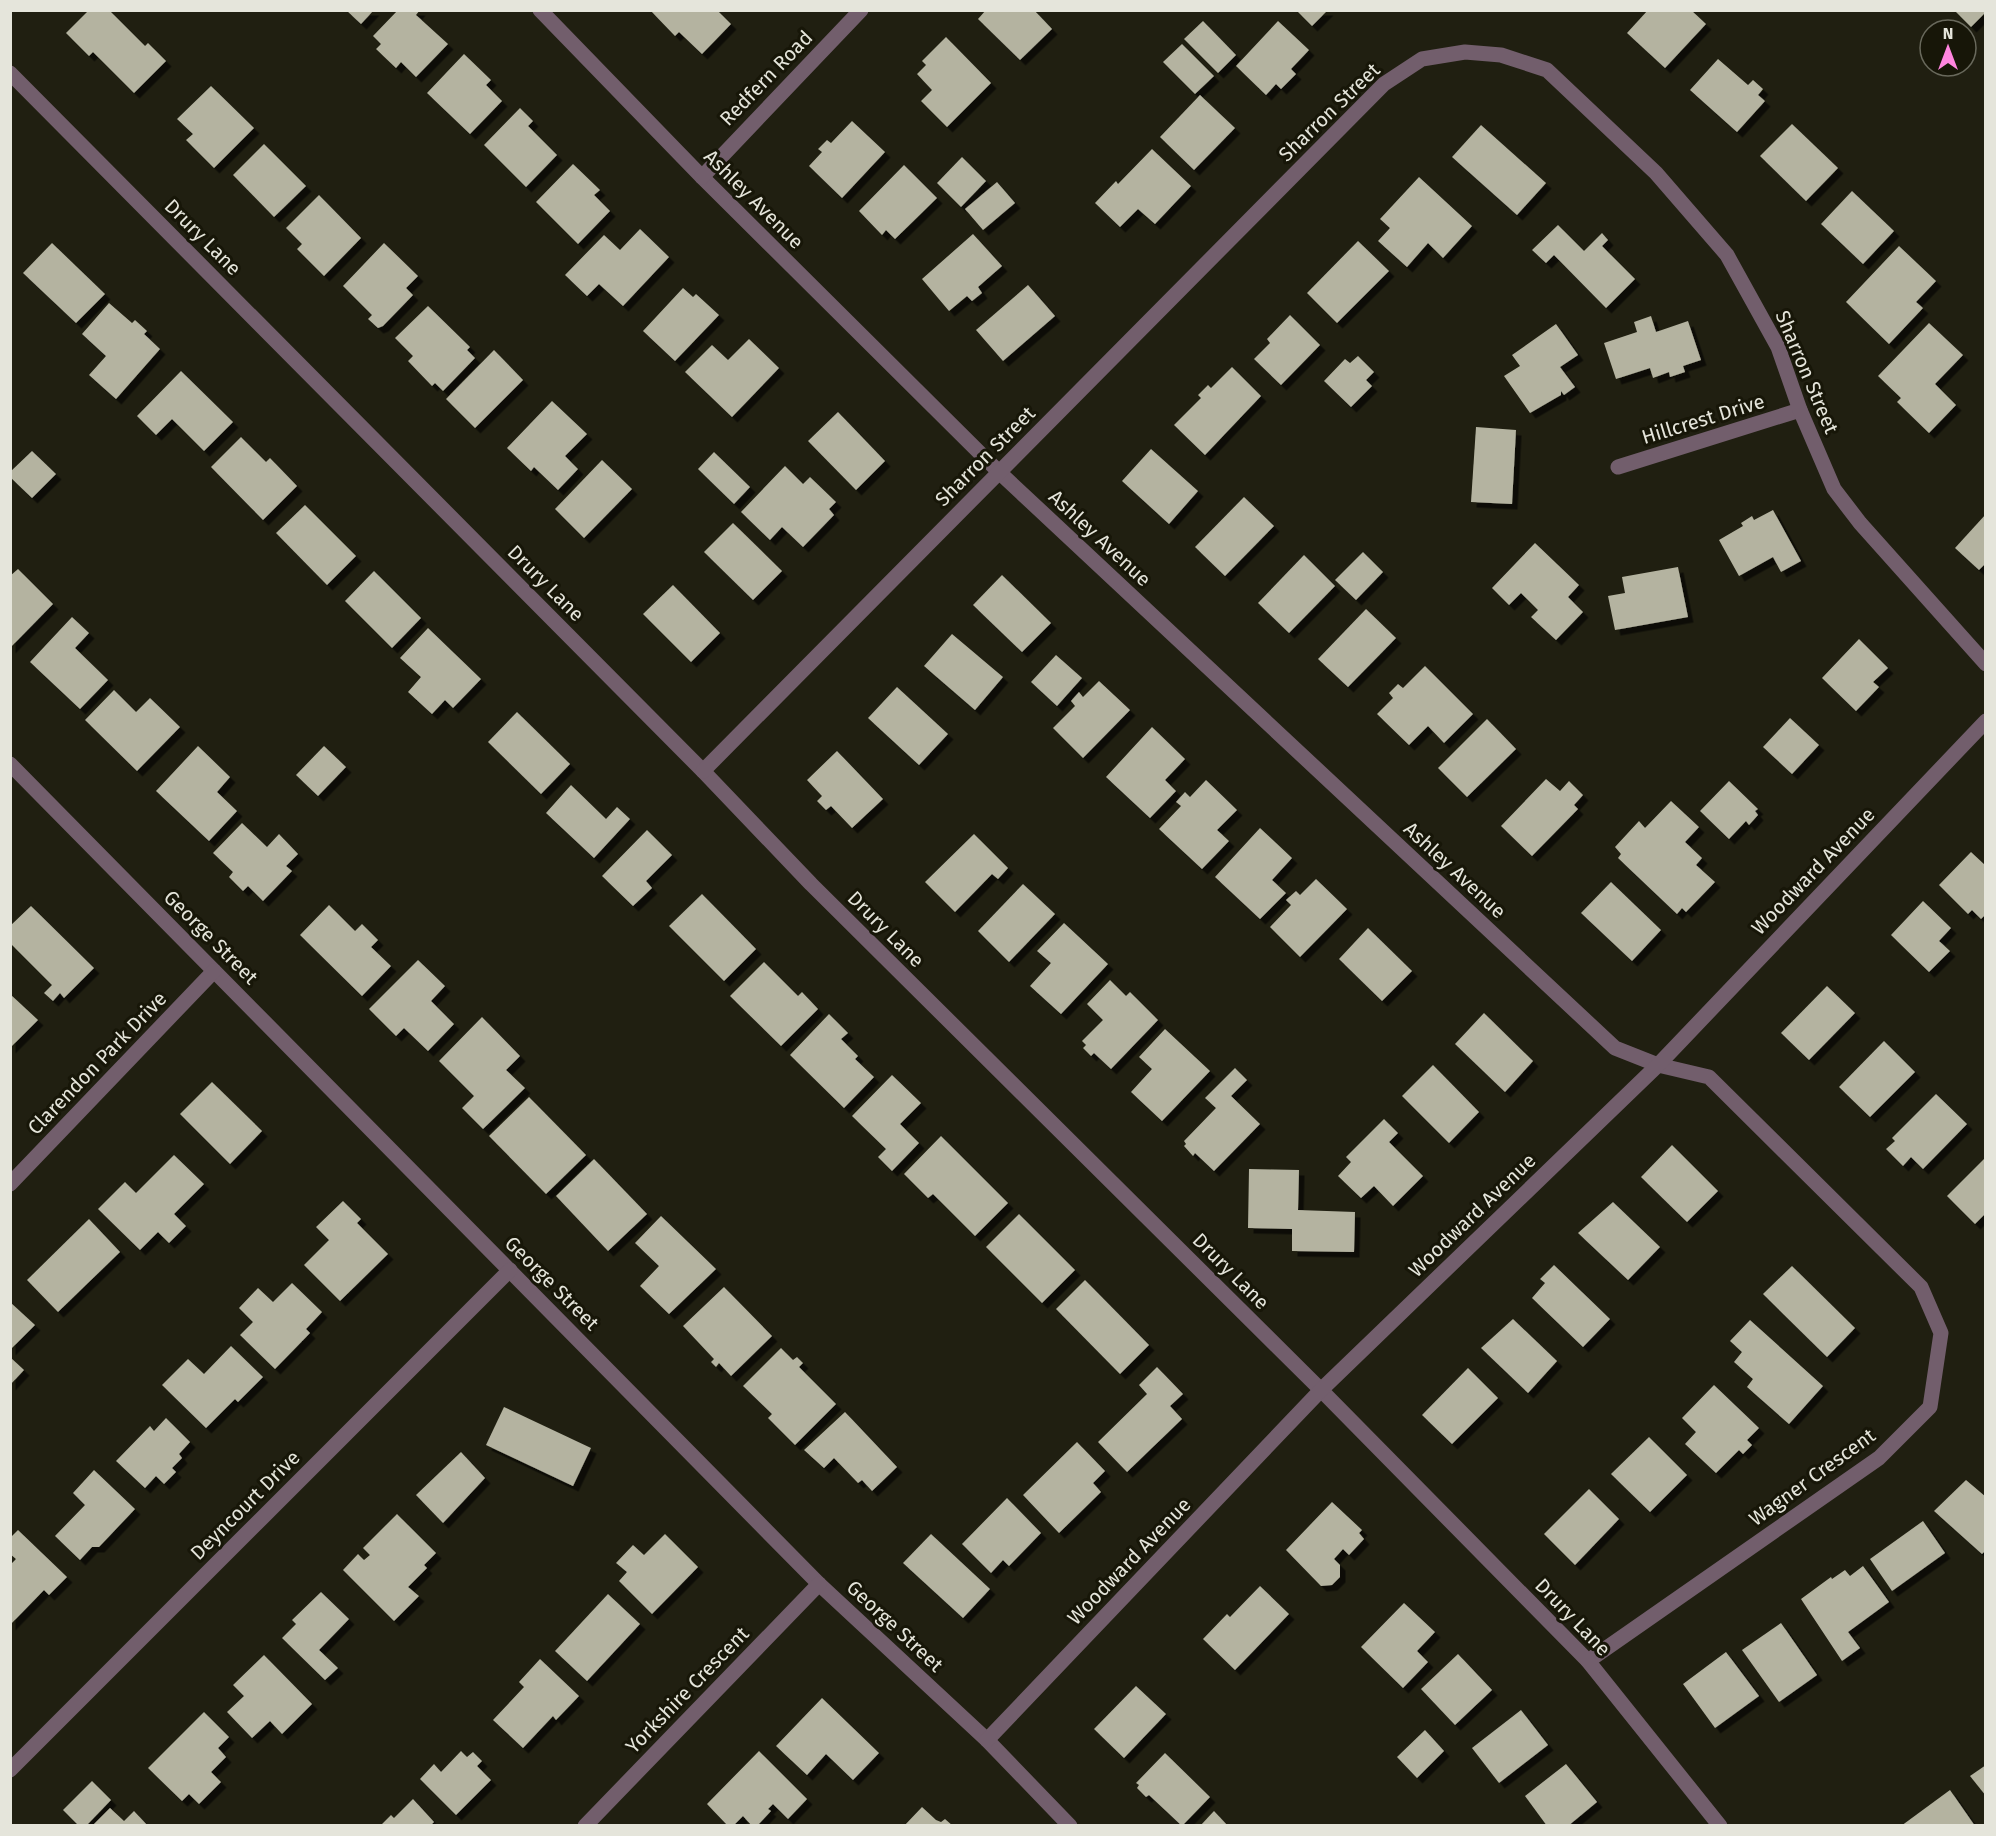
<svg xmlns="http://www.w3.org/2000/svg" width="1996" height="1836" viewBox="0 0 1996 1836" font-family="'Fira Sans',sans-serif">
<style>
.building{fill:#b4b3a0;filter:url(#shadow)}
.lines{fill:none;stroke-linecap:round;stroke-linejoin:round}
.minor{stroke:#725e6c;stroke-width:15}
.labels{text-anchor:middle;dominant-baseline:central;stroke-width:6;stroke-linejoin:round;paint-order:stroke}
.street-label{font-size:20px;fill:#e5e5db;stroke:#171608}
</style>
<defs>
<filter id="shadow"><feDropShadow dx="5.5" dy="5.5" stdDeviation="0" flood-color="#0009"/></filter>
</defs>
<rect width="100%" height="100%" fill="#201f11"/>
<!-- building -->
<g class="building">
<polygon points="89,10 109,10 145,46 148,43 166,61 134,93 93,52 89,56 66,33"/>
<polygon points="346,10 374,10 361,24"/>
<polygon points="398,10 420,10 416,15 448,44 416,77 401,62 396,68 376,49 381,44 373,36"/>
<polygon points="650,10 717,10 731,24 702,54 679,32 675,36"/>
<polygon points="986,10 1034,10 1052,29 1020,60 978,19"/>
<polygon points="1296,10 1328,10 1312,26"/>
<polygon points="1648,10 1691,10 1706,24 1665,68 1627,33"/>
<polygon points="1954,10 1986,10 1986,12 1971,27"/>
<polygon points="1203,21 1236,55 1218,73 1184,39"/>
<polygon points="1278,21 1309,50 1291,69 1296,74 1281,89 1276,84 1266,95 1236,66"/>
<polygon points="946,37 991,83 947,127 921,101 932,90 917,74 926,65 922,61"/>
<polygon points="1182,44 1214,76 1195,94 1163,62"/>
<polygon points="464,54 491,80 486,85 502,101 470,134 427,93"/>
<polygon points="1718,59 1748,85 1753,80 1763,89 1758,95 1765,101 1737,132 1690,90"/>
<polygon points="211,86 254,128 214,168 186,140 193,134 177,119"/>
<polygon points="1200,95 1235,128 1194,170 1160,137"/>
<polygon points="520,108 533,121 528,126 557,155 526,187 484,145"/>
<polygon points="852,121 885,152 842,198 809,166 822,152 818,149 827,140 831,143"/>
<polygon points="1792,124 1838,168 1806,201 1760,156"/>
<polygon points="1481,125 1546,183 1517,215 1452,157"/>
<polygon points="264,144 306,186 274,217 233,175"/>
<polygon points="1152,149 1191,186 1155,224 1138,209 1120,227 1095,203 1116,181 1118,184"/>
<polygon points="962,157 986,181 961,207 937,183"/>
<polygon points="573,164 600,190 594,195 610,211 578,244 536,202"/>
<polygon points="904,165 937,198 895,239 886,230 882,235 859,211"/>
<polygon points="1419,177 1472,226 1443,258 1428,243 1407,267 1378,241 1390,228 1380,219"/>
<polygon points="997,182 1015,203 983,230 965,209"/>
<polygon points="1852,191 1894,231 1863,264 1821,224"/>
<polygon points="319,195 361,238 324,276 297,249 302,244 286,228"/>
<polygon points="1558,225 1584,251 1602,233 1608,240 1602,246 1635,279 1606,308 1554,255 1546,263 1532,250"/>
<polygon points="640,229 669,257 623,306 599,284 587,296 565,275 604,235 620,250"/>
<polygon points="973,234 1002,266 978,287 982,293 972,301 967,296 949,311 922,279"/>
<polygon points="1358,241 1389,271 1337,323 1307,293"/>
<polygon points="52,243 105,294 76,323 23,273"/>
<polygon points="384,243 418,276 406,288 413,295 383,326 378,328 368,319 372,315 343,286"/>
<polygon points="1899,246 1936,281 1916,302 1923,308 1889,344 1846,302"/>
<polygon points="1028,285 1055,316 1003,361 976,330"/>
<polygon points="683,288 693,297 696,294 719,315 675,361 643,331"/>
<polygon points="109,303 132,323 135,320 147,331 144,334 160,349 116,399 89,375 106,356 82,334"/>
<polygon points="428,306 470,347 467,350 475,358 443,391 435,383 432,386 408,361 413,356 395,338"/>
<polygon points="1290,315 1320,345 1281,385 1254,359 1270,343 1267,339"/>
<polygon points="1651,316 1656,332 1688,321 1701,360 1683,366 1685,372 1670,377 1669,372 1653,378 1650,368 1616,379 1604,343 1637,332 1634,322"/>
<polygon points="1929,323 1963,355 1935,384 1956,405 1929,433 1897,402 1901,398 1878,376"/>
<polygon points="1556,324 1578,355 1560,367 1575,387 1564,395 1561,391 1561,395 1530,413 1504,376 1520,366 1512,355"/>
<polygon points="749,339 779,368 732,417 685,372 712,345 728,360"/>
<polygon points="494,350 523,380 475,428 446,399"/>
<polygon points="1358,356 1374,372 1366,380 1372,386 1351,407 1324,381 1345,359 1350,363"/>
<polygon points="1232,367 1261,396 1205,455 1174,425 1201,398 1198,395 1208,385 1211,388"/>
<polygon points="181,371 233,422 204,451 172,419 156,435 137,416"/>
<polygon points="552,401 587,434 565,456 578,469 558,490 534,467 531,471 507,448"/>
<polygon points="838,412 885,461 856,490 808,441"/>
<polygon points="1476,427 1516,430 1512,504 1471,502"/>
<polygon points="241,437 266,462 270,458 297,486 263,520 211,467"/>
<polygon points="1151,449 1198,491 1169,524 1122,481"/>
<polygon points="32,451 56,474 32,498 10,477 10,472"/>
<polygon points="714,452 750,487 734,504 698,469"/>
<polygon points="602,460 632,489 584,538 555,509"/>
<polygon points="785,466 803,484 810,477 836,502 829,509 834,515 803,547 782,527 770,540 741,512"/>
<polygon points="1244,497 1274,526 1225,576 1195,547"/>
<polygon points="305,505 356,556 327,585 276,533"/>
<polygon points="1773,510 1801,561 1781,572 1773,557 1739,576 1719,540 1743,526 1741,523 1752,516 1754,520"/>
<polygon points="1986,514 1986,563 1979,570 1955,548"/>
<polygon points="733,523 782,571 753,600 704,552"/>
<polygon points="1535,543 1579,585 1568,597 1583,612 1556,640 1531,617 1538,610 1521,593 1509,605 1492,588"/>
<polygon points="1363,552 1383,572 1356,600 1335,580"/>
<polygon points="1304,555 1335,586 1289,633 1258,603"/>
<polygon points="1678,567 1688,617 1615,630 1608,596 1625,593 1622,577"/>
<polygon points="18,569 53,604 10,648 10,576"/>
<polygon points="374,571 421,618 392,648 345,601"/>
<polygon points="1002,575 1051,623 1022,652 973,605"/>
<polygon points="673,585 720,633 691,662 643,614"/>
<polygon points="1366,609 1396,638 1348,687 1318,659"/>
<polygon points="72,617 89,633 75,648 108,680 80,709 30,662"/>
<polygon points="428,628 481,679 453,708 445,700 432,714 408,692 421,677 400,658"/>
<polygon points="952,634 1003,677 975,710 924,666"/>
<polygon points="1859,639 1888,668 1873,682 1879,687 1856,711 1822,678"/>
<polygon points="1056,655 1082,678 1057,706 1031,682"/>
<polygon points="1425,666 1473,714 1444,743 1428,726 1409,745 1377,714 1393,698 1389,693 1398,684 1403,688"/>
<polygon points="1099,681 1130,710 1083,758 1053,728 1075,706 1071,701 1079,692 1083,697"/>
<polygon points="897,687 948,734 919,765 868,718"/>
<polygon points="114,690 136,712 150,698 180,727 137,771 85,720"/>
<polygon points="517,712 570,764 541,794 488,742"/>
<polygon points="1790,718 1819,745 1792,774 1763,747"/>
<polygon points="1487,719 1516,749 1467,797 1438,768"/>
<polygon points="1152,727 1185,759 1165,780 1176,791 1150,818 1106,777"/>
<polygon points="198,746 230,777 217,792 237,811 209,841 156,791"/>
<polygon points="324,746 346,767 318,796 296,775"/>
<polygon points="837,751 883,799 852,828 831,806 826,810 817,801 822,796 807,780"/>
<polygon points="1546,779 1560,791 1569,781 1583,795 1574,805 1578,809 1532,856 1501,826"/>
<polygon points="1206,780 1237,810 1217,830 1229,841 1202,869 1159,829 1181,806 1176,802 1185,792 1190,797"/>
<polygon points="1729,781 1758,809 1755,811 1758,815 1749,825 1746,821 1729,839 1700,811"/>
<polygon points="571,785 606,819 617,807 630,819 594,858 546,813"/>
<polygon points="1671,801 1699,827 1685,842 1702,858 1696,865 1715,882 1686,912 1682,908 1677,914 1618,858 1621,854 1615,847 1639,821 1645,828"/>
<polygon points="242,823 267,847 279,834 298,854 286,866 292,871 263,901 248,886 243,891 229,877 233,872 213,853"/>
<polygon points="1260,828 1292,858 1272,880 1286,893 1260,919 1215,877"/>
<polygon points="647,830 672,855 646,881 652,888 633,906 602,876"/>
<polygon points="974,834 1008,868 998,879 992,874 955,912 925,882"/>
<polygon points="1971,852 1986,866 1986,914 1981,919 1972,910 1968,914 1939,885"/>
<polygon points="1316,879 1347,909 1300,957 1270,927 1291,905 1286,900 1296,891 1300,895"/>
<polygon points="1611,882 1661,930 1632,961 1581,913"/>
<polygon points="1023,884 1055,914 1009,962 978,931"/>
<polygon points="702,894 756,949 724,981 669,926"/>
<polygon points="1923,901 1951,928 1939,941 1950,951 1929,972 1891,935"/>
<polygon points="329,905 355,931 362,924 378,940 371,947 391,966 362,996 300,935"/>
<polygon points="31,906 94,968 64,998 60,993 53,1001 44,993 52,985 10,943 10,926"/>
<polygon points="1064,923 1108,964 1061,1014 1030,986 1051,963 1037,951"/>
<polygon points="1368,928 1412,971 1382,1001 1339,959"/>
<polygon points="418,960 445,986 431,1001 454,1024 428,1051 404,1028 396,1036 369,1009"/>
<polygon points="764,962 798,996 802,992 818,1009 781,1046 730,996"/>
<polygon points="1110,980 1126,996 1130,992 1158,1020 1111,1069 1094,1053 1091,1056 1083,1048 1086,1045 1082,1041 1103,1020 1087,1004"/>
<polygon points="1827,986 1855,1013 1809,1060 1781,1033"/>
<polygon points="10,994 38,1020 10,1048"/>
<polygon points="1484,1013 1533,1061 1505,1092 1455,1044"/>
<polygon points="829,1014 848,1033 841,1039 858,1056 855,1059 874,1077 844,1108 790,1055"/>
<polygon points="482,1017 520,1056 506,1070 525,1088 483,1129 462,1108 474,1096 439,1061"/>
<polygon points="1165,1029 1210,1071 1162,1121 1131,1092 1152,1069 1139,1057"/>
<polygon points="1884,1041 1915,1072 1870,1117 1839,1087"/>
<polygon points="1433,1065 1479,1112 1449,1143 1402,1096"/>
<polygon points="1235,1068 1247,1080 1231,1096 1260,1124 1214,1171 1195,1153 1193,1156 1184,1146 1186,1144 1184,1141 1216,1108 1205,1098"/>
<polygon points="892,1075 921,1103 900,1124 919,1143 892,1171 878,1157 886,1149 852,1116"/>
<polygon points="212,1082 262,1131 230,1164 180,1114"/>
<polygon points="1936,1094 1967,1124 1923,1169 1911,1157 1903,1166 1886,1149 1895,1141 1892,1138"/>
<polygon points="529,1097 586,1155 546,1194 489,1136"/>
<polygon points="1384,1119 1398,1133 1389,1142 1423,1176 1393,1206 1374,1186 1361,1198 1338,1176 1351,1162 1346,1157"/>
<polygon points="941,1136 1008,1203 975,1236 933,1194 928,1198 904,1174"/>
<polygon points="1672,1145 1718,1191 1687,1222 1641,1177"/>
<polygon points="174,1155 204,1184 174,1214 186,1226 169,1243 158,1232 140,1250 98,1209 125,1182 136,1193"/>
<polygon points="1986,1157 1986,1213 1975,1224 1947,1196"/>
<polygon points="594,1159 647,1214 608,1251 556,1196"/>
<polygon points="1249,1169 1299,1170 1298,1210 1355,1212 1354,1252 1292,1251 1292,1229 1248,1228"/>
<polygon points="343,1201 361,1219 357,1223 388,1254 340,1301 304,1265 329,1240 316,1227"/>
<polygon points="1613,1202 1660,1247 1628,1280 1578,1233"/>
<polygon points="1019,1214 1075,1270 1042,1303 986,1247"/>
<polygon points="661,1216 716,1269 669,1314 640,1286 659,1266 635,1243"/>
<polygon points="89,1219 120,1252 58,1312 27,1280"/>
<polygon points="1554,1265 1610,1319 1583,1347 1532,1298 1545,1283 1540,1279"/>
<polygon points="1792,1266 1855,1328 1827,1357 1763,1294"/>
<polygon points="1085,1280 1149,1345 1120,1374 1056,1309"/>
<polygon points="292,1283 322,1312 306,1329 310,1333 275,1369 240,1335 253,1322 239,1308 258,1288 273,1302"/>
<polygon points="724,1287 772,1336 731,1376 719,1363 716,1367 711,1362 714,1359 683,1326"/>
<polygon points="10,1302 35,1325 10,1350"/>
<polygon points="1513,1319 1557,1361 1528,1393 1481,1348"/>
<polygon points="1750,1320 1823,1386 1789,1424 1747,1387 1753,1379 1734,1362 1742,1352 1730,1341"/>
<polygon points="231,1346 263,1377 238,1402 235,1399 206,1428 162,1385 188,1359 204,1374"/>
<polygon points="781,1348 793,1360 797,1357 803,1363 799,1367 836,1404 795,1445 768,1418 772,1414 743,1386"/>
<polygon points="10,1357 24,1370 10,1385"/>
<polygon points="1157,1367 1183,1394 1170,1406 1182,1419 1127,1472 1098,1442 1147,1394 1139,1385"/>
<polygon points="1468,1368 1498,1398 1452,1444 1422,1415"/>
<polygon points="1714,1385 1759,1428 1747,1440 1752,1445 1743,1454 1739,1450 1716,1473 1685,1444 1696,1432 1682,1418"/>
<polygon points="504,1407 591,1448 573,1486 486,1445"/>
<polygon points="845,1412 897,1467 872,1491 862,1480 858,1483 834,1458 824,1468 804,1450"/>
<polygon points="166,1418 190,1442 179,1454 182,1458 172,1468 176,1472 164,1484 156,1476 145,1488 116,1461 150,1426 154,1431"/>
<polygon points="1649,1437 1687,1475 1650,1512 1611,1474"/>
<polygon points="1077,1442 1105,1471 1093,1483 1101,1492 1059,1533 1023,1495"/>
<polygon points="461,1452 485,1478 443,1523 416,1495"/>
<polygon points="94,1470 135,1509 99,1547 92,1547 80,1560 55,1536 85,1505 73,1493"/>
<polygon points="1966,1480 1986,1497 1986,1550 1982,1554 1934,1511"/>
<polygon points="1589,1489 1619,1519 1575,1565 1544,1534"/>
<polygon points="1007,1498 1041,1533 1009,1566 1003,1560 991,1573 962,1544"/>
<polygon points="1332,1502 1362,1530 1359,1533 1364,1539 1349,1555 1343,1549 1334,1559 1340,1565 1340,1577 1332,1585 1321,1586 1286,1550"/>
<polygon points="397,1514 436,1553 424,1565 427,1568 408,1587 419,1596 394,1621 343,1570 358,1554 364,1560 370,1555 363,1548"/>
<polygon points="1923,1521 1945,1553 1892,1591 1870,1559"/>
<polygon points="18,1530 67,1577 49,1595 44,1590 10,1625 10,1565 16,1559 10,1554 10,1538"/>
<polygon points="665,1534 698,1567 652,1614 619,1581 627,1572 616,1563 633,1545 644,1555"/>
<polygon points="931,1534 990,1589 963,1618 903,1563"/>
<polygon points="1863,1566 1889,1602 1848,1632 1860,1648 1842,1661 1801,1599 1831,1577 1832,1579 1845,1570 1850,1576"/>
<polygon points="1260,1586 1289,1614 1235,1670 1203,1639 1227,1614 1230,1617"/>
<polygon points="321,1592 349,1619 319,1650 338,1668 325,1680 282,1638 296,1624 292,1620"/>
<polygon points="608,1594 640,1624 587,1681 555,1651"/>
<polygon points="1404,1603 1435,1632 1417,1651 1428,1662 1403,1688 1361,1647"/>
<polygon points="1781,1623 1817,1675 1779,1702 1742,1650"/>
<polygon points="1726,1652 1759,1696 1715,1728 1683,1684"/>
<polygon points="1458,1654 1492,1690 1455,1725 1421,1689"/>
<polygon points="264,1655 312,1704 282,1734 270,1721 252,1738 227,1712 244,1696 233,1685"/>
<polygon points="540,1659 579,1696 556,1720 553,1716 523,1748 493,1720 524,1687 519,1682"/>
<polygon points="1136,1686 1166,1714 1124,1758 1094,1729"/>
<polygon points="822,1698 879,1753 853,1780 826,1754 807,1775 776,1746"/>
<polygon points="1521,1710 1548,1745 1499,1783 1472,1748"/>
<polygon points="204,1712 229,1737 218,1748 226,1757 211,1772 221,1782 199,1804 189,1794 182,1801 148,1768"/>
<polygon points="1425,1730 1444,1751 1417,1778 1397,1757"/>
<polygon points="461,1751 467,1757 473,1752 482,1761 477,1766 491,1780 456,1815 420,1779 434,1764 441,1772"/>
<polygon points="759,1751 807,1799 788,1819 773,1804 768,1809 771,1811 757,1826 752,1826 743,1816 733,1826 728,1826 707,1804"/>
<polygon points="1165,1753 1210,1797 1182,1826 1149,1795 1146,1797 1137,1788 1139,1785 1136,1783"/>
<polygon points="1566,1764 1597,1802 1568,1826 1547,1826 1525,1796"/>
<polygon points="1986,1765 1986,1796 1970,1776"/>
<polygon points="92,1781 111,1800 86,1826 79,1826 63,1810"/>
<polygon points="1950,1790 1975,1826 1901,1826"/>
<polygon points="413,1799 434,1822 430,1826 380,1826 391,1815 394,1818"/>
<polygon points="922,1807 936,1820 941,1822 945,1819 953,1826 904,1826"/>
<polygon points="110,1808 124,1821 134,1811 148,1826 92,1826"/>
<polygon points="1214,1811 1228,1826 1200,1826"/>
</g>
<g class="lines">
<!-- minor -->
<g class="minor">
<polyline points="540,10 702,177 999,472 1615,1048 1658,1065 1709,1077 1921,1287 1941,1333 1930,1407 1879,1458 1588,1661"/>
<polyline points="10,73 703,771 811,884 1321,1390 1588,1661 1720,1826"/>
<polyline points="702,177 861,10"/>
<polyline points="1618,467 1800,410"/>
<polyline points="10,764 819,1584 987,1740 1070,1826"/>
<polyline points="703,771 1384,84 1422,59 1465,52 1501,55 1547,70 1656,173 1727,255 1778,347 1800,410 1834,489 1860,523 1986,664"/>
<polyline points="10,1184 214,971"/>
<polyline points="987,1740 1321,1390 1658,1065 1986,721"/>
<polyline points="10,1770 510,1270"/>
<polyline points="585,1826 819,1584"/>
</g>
</g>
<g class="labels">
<!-- street labels -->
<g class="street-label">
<text transform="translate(766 78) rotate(-46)">Redfern Road</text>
<text transform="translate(1329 112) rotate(-44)">Sharron Street</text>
<text transform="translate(754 199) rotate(45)">Ashley Avenue</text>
<text transform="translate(203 237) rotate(45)">Drury Lane</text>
<text transform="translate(1807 372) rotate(67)">Sharron Street</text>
<text transform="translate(1703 419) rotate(-17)">Hillcrest Drive</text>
<text transform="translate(985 456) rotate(-45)">Sharron Street</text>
<text transform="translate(1100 538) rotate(43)">Ashley Avenue</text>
<text transform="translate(546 583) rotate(45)">Drury Lane</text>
<text transform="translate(1455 870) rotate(43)">Ashley Avenue</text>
<text transform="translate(1813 871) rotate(-46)">Woodward Avenue</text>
<text transform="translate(886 929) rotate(45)">Drury Lane</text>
<text transform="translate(211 937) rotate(45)">George Street</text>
<text transform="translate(97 1063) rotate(-46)">Clarendon Park Drive</text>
<text transform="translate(1472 1215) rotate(-44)">Woodward Avenue</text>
<text transform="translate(1231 1271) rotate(45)">Drury Lane</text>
<text transform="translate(552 1283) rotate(45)">George Street</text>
<text transform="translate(1812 1477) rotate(-36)">Wagner Crescent</text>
<text transform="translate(245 1505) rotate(-45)">Deyncourt Drive</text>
<text transform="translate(1129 1561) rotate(-46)">Woodward Avenue</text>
<text transform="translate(1573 1617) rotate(46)">Drury Lane</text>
<text transform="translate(895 1626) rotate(43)">George Street</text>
<text transform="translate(687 1690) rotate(-46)">Yorkshire Crescent</text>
</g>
</g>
<!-- border -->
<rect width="1996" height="1836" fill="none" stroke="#e5e5db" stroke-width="24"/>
<!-- north arrow -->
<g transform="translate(1948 48)"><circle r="28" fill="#171608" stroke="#69695c" stroke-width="1.5"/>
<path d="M0-4.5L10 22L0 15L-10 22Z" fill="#ff85df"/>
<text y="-9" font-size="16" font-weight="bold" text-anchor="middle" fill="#e5e5db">N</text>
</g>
</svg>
